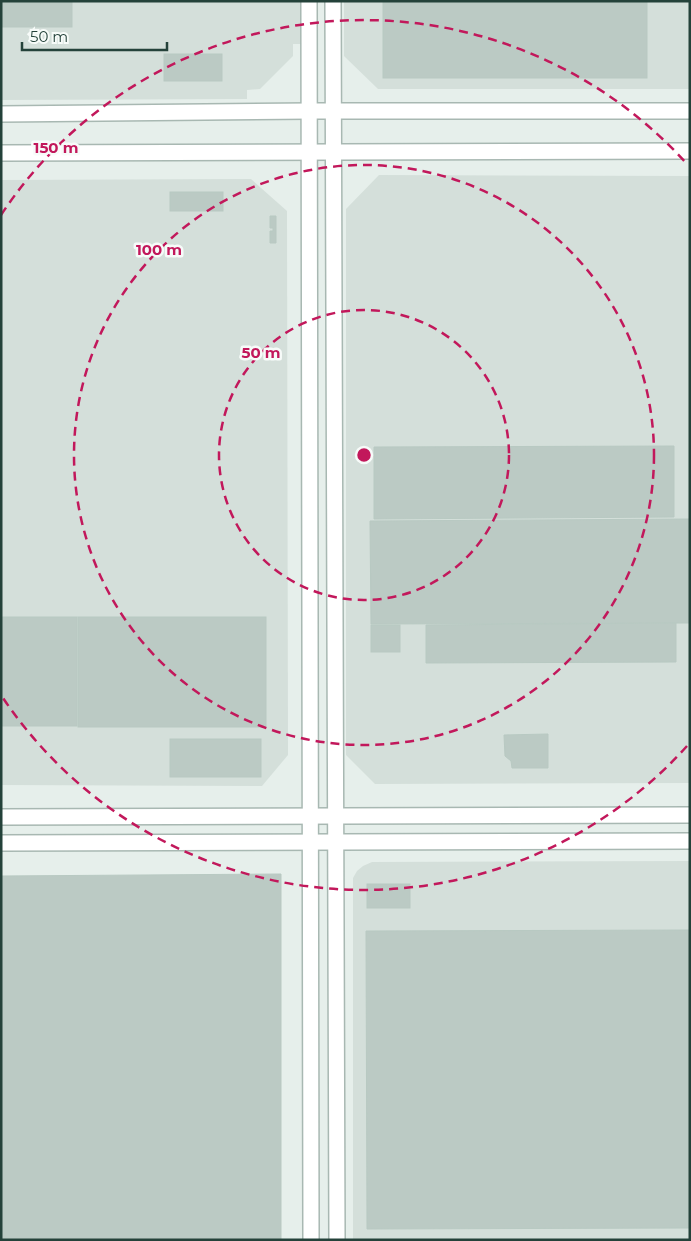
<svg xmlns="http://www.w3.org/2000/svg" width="691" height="1241" viewBox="0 0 691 1241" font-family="Montserrat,sans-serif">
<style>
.built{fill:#d4dfda}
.building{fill:#bbcac4;stroke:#b8c9c2}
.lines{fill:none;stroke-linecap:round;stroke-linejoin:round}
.minor-casing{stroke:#a8b8b2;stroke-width:18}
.minor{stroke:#fff;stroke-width:15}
.ring{fill:none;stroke:#c2185b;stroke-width:2.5;stroke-dasharray:9 6}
.centre{fill:#c2185b;stroke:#f7fbf9;stroke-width:2.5}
.ring-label{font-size:15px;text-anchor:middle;font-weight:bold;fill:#c2185b;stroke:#f7fbf9;stroke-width:5;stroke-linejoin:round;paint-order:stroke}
</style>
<rect width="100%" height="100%" fill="#e6efeb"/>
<!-- built -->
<g class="built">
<polygon points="1,1 303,1 304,44 293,44 293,56 260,89 247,90 247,99 1,100"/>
<polygon points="344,1 690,1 690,89 378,89 344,56"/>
<polygon points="379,175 690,176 690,783 375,784 346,755 346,209"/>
<polygon points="251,179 287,211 288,755 262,786 1,785 1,180"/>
<polygon points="690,861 690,1240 353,1240 353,878 357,871 363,866 372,862"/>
</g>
<!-- building -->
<g class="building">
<rect x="1" y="1" width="71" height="26"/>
<rect x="383" y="1" width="264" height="77"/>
<rect x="164" y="54" width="58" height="27"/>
<rect x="170" y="192" width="53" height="19"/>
<polygon points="270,216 276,216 276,243 270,243 270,231 273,231 273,228 270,228"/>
<polygon points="674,446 674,517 374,519 374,447"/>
<polygon points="690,519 690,623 371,624 370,521"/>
<rect x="1" y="617" width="76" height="109"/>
<rect x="78" y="617" width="188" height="110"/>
<polygon points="676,623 676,662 426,663 426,625"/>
<rect x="371" y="625" width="29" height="27"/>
<polygon points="548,734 548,768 512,768 511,761 505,756 504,735"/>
<rect x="170" y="739" width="91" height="38"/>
<polygon points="281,874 281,1240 1,1240 1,876"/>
<rect x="367" y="884" width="43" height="24"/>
<polygon points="690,930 690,1228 367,1229 366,931"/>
</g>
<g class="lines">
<!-- minor casing -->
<g class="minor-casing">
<g id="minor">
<polyline points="309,1 311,1240"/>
<polyline points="333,1 337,1240"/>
<polyline points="1,114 310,111 690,111"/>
<polyline points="1,153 690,151"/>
<polyline points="1,817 690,815"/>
<polyline points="1,843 690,841"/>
</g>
</g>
<!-- minor -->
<use href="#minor" class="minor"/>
</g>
<!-- distance rings -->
<g class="ring">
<circle cx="364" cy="455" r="145"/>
<circle cx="364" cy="455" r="290"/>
<path d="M687 746A435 435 0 0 1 1 695M1 215A435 435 0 0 1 687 164"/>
</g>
<circle cx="364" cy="455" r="8" class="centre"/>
<g class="ring-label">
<text x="56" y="153">150 m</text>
<text x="159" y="255">100 m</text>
<text x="261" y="358">50 m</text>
</g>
<!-- border -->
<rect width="691" height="1241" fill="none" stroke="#24423a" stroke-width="5"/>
<!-- scale -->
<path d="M22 42v8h145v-8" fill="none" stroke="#24423a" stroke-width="2.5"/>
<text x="30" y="42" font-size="15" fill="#24423a" stroke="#f7fbf9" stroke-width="4" paint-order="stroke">50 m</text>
</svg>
